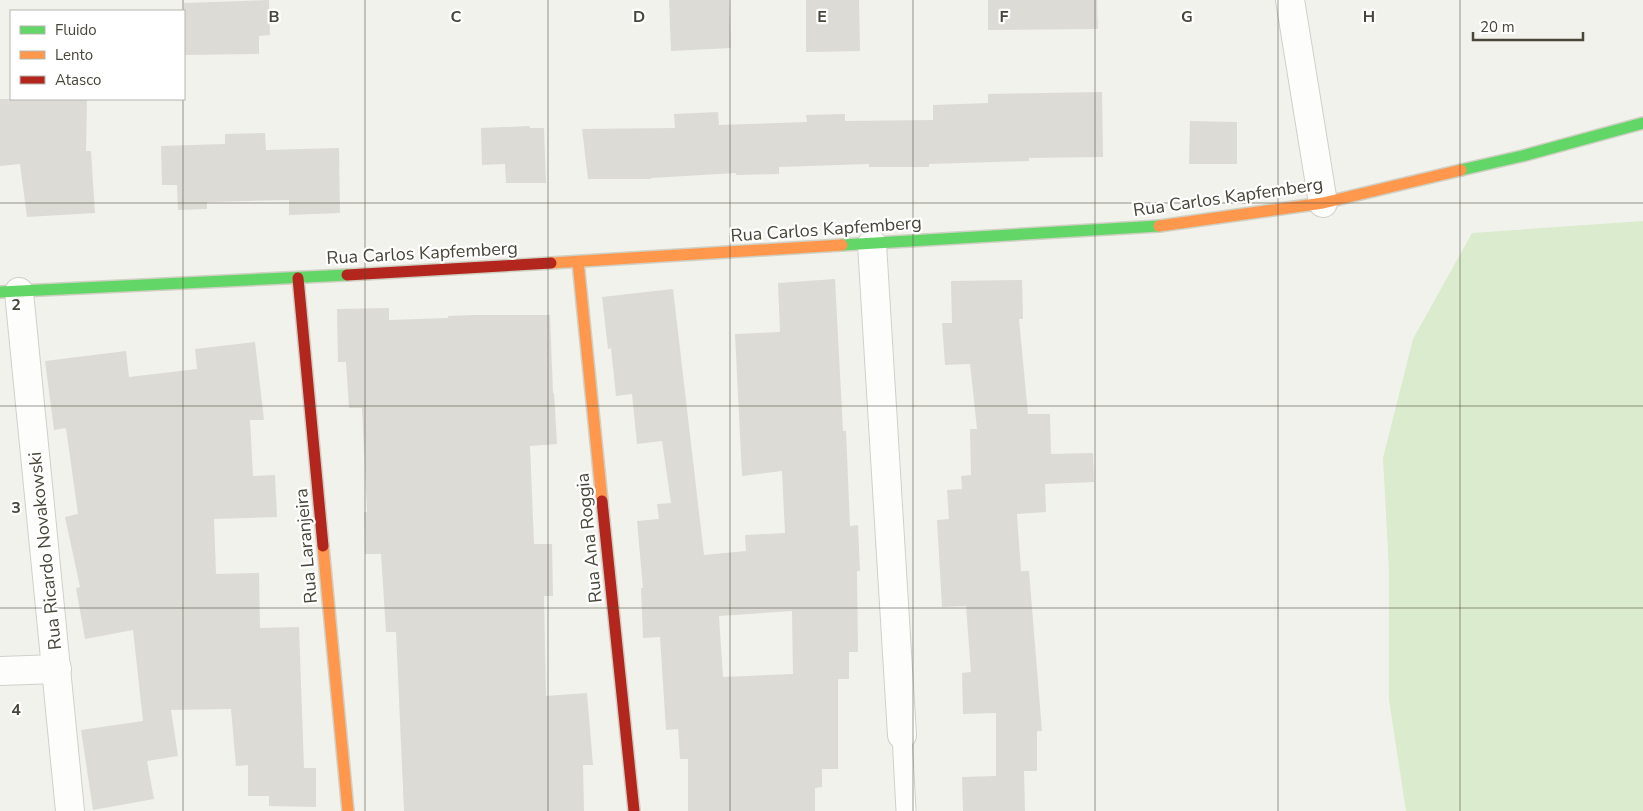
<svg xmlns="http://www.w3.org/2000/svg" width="1643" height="811" viewBox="0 0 1643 811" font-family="'Nunito Sans',sans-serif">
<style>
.green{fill:#daebce}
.building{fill:#dcdbd5;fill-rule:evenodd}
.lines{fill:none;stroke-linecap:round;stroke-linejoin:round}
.lane-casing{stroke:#d0d0ca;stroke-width:21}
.street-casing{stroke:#d0d0ca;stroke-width:30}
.fast-casing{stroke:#d0d0c4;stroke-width:14}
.slow-casing{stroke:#d0d0c4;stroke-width:14}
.jam-casing{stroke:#d0d0c4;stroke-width:14}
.lane{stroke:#fdfdfc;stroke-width:19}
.street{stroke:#fdfdfc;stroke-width:28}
.fast{stroke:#63d668;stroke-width:11}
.slow{stroke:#ff974d;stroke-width:11}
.jam{stroke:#b3261e;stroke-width:11}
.grid{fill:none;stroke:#484639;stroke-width:1;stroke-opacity:0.55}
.labels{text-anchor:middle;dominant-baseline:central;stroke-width:4.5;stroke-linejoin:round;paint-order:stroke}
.street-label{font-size:18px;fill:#484639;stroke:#fff}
.grid-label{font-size:16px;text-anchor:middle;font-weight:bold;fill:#484639;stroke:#fff;stroke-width:4.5;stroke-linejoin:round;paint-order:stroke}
</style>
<rect width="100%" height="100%" fill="#f2f2ec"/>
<!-- green -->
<polygon class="green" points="1643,221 1643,811 1406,811 1389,700 1389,571 1383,458 1413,339 1472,233"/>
<!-- building -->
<g class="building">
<polygon points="269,0 270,35 259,36 259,54 184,55 184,3"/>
<polygon points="669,0 729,0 731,48 671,51"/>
<polygon points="806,0 859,0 860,51 806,52"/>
<polygon points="988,0 1097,0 1098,29 988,30"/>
<polygon points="1102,92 1103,157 1029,158 1029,161 929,164 929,167 869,167 869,164 779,167 779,174 736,175 736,173 651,178 651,179 588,179 582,129 675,128 674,114 718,112 719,125 807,122 806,115 845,114 845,121 933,120 933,105 988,103 988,94"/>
<polygon points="0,99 87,99 86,151 91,151 95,213 27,217 20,164 0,166"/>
<polygon points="1190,121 1237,122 1237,164 1189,164"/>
<polygon points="530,126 530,128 544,128 546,183 506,183 505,164 482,165 481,128"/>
<polygon points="265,133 266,150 339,148 340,213 289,215 289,200 207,202 207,209 178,210 177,185 162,185 161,146 225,144 225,134"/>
<path d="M835 279 843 431H846L850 526 858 525 860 571H857L858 652H849V679H838V769H822V787L815 788V811H688V759H680L678 729 666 730 660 637 643 638 641 588H643L637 521 659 519 657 504 671 503 662 441 637 444 632 394 616 396 611 348 608 349 602 297 673 289 704 555 746 551 745 535 785 533 782 471 742 476 735 334 780 332 778 283ZM792 611 793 674 723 677 719 616Z"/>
<polygon points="1022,280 1023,319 1019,319 1028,414 1050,414 1051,454 1093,453 1094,482 1045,484 1046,512 1017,514 1021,571 1029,571 1042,731 1037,731 1037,771 1024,771 1025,811 963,811 962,777 996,776 996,713 963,714 962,673 971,672 966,606 942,607 937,520 949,519 947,490 962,489 961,476 971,475 970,429 977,429 970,364 945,365 942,323 952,323 951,281"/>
<polygon points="389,308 389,320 448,318 448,316 476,315 550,315 553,393 554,393 557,444 530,446 534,544 552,544 553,596 544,596 546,696 587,693 593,765 583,765 584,811 404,811 396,632 386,632 381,554 365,554 364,512 367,512 362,408 349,408 346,362 338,362 337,309"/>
<polygon points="255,342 264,420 250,420 253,476 275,475 277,517 214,519 216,574 259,573 260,628 299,627 304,768 316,768 316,807 269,806 269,796 248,796 248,765 236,766 231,709 171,710 178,756 147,761 154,799 93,810 81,730 143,721 133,630 85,639 76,588 80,587 65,517 78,514 66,428 54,430 45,361 126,351 129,377 197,369 195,349"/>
</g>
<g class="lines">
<!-- lane casing -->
<g class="lane-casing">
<polyline id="lane" points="902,735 906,811"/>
</g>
<!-- street casing -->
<g class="street-casing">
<g id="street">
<polyline points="1290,0 1323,203"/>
<polyline points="872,244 902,735"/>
<polyline points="19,292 70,811"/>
<polyline points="0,671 57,669"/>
</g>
</g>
<!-- fast casing -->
<g class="fast-casing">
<g id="fast">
<polyline points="1461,170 1522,156 1643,123"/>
<polyline points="842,245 1159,226"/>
<polyline points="0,292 347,275"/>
</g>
</g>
<!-- slow casing -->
<g class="slow-casing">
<g id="slow">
<polyline points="1159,226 1323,203 1461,170"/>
<polyline points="578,262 602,501"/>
<polyline points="551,263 842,245"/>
<polyline points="323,546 348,811"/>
</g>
</g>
<!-- jam casing -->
<g class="jam-casing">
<g id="jam">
<polyline points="347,275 551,263"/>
<polyline points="298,278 323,546"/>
<polyline points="602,501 634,811"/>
</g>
</g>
<!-- lane -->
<use href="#lane" class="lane"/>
<!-- street -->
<use href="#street" class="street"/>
<!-- fast -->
<use href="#fast" class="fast"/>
<!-- slow -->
<use href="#slow" class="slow"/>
<!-- jam -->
<use href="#jam" class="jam"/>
</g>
<!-- grid -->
<path class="grid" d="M183 0V11M365 0V811M548 0V811M730 0V811M913 0V811M1095 0V811M1278 0V811M1460 0V811M183 99V811M0 203H1643M0 406H1643M0 608H1643"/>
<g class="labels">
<!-- street labels -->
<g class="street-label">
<text transform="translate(1228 197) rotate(-8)">Rua Carlos Kapfemberg</text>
<text transform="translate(826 229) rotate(-4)">Rua Carlos Kapfemberg</text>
<text transform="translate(422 253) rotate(-3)">Rua Carlos Kapfemberg</text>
<text transform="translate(589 538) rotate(-96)">Rua Ana Roggia</text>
<text transform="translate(306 546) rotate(-95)">Rua Laranjeira</text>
<text transform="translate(45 551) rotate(-96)">Rua Ricardo Novakowski</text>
</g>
</g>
<g class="grid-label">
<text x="274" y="22">B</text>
<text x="456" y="22">C</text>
<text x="639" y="22">D</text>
<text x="822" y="22">E</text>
<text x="1004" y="22">F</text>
<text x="1187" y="22">G</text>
<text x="1369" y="22">H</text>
<text x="16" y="310">2</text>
<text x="16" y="513">3</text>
<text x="16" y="715">4</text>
</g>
<!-- legend -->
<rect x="10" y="10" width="175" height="90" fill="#ffffff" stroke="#b6b5b0"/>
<rect x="20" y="26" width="25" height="8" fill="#63d668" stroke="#b6b5b0"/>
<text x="55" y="35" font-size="15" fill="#484639">Fluido</text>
<rect x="20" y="51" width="25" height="8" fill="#ff974d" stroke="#b6b5b0"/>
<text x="55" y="60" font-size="15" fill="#484639">Lento</text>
<rect x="20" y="76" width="25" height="8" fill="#b3261e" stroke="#b6b5b0"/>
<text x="55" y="85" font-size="15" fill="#484639">Atasco</text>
<!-- scale -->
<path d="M1473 32v8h110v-8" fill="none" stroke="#484639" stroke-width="2.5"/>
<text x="1480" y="32" font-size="15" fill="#484639" stroke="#ffffff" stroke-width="4" paint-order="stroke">20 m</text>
</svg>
